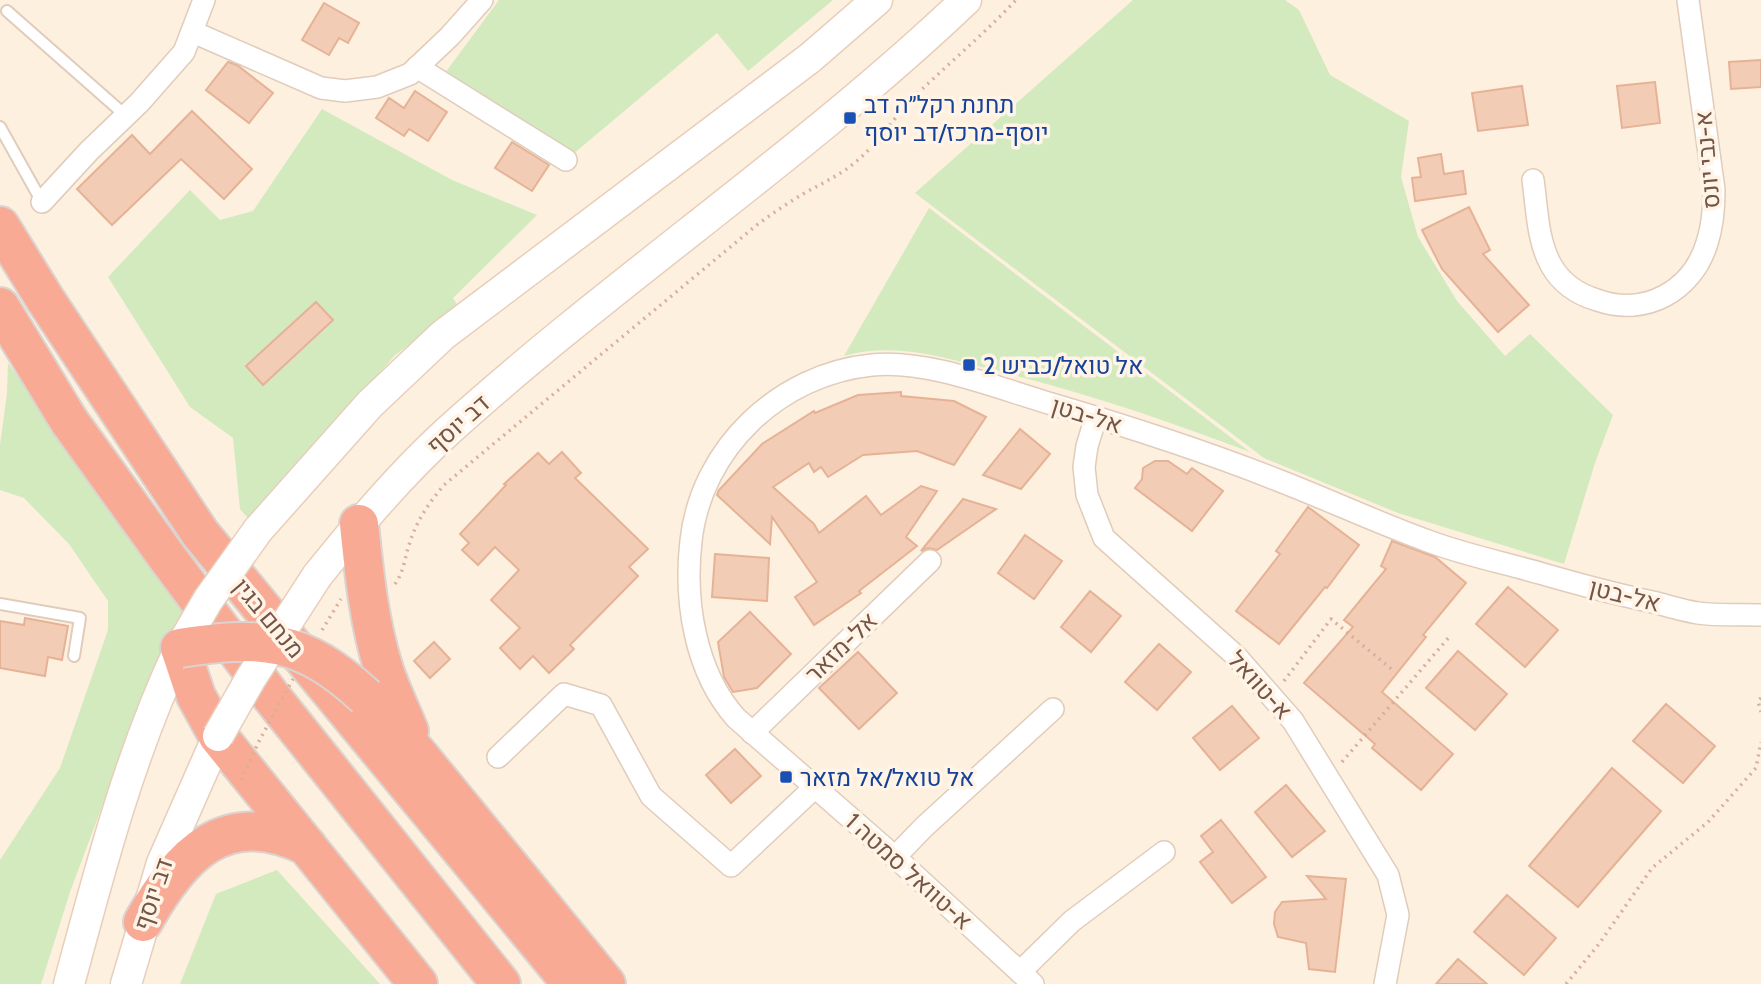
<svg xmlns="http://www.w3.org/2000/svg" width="1761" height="984" viewBox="0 0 1761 984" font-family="Cabin,Heebo,sans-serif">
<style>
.green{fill:#d2eabe}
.building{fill:#f3ccb6;stroke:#e6b296;stroke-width:2}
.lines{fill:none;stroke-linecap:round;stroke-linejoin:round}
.service-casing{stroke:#e1ccbb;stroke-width:14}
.minor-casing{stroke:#e1ccbb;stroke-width:24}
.secondary-casing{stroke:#e8cebb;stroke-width:33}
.motorway-casing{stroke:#dbd3cf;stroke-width:42}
.path{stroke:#d7af9a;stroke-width:3.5;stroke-dasharray:2 5;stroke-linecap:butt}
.service{stroke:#fff;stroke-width:10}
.minor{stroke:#fff;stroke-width:21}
.secondary{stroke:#fff;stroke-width:30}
.motorway{stroke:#f9aa94;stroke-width:38}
.secondary-bridge-casing{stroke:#e8cebb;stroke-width:33;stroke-linecap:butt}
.motorway-bridge-casing{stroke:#dbd3cf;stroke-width:42;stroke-linecap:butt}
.path-bridge{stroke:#d7af9a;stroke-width:3.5;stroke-dasharray:2 5;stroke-linecap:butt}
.secondary-bridge{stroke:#fff;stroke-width:30}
.motorway-bridge{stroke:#f9aa94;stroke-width:38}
.transit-dot{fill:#1a4fb4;stroke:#fff4e6;stroke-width:2.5}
.labels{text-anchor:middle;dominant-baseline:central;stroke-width:7;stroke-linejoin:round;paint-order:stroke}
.transit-label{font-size:24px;fill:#164399;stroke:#fff4e6;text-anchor:start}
.street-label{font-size:24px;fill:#745547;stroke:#fff4e6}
</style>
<rect width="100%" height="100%" fill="#fdf0df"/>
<!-- green -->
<g class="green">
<polygon points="499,0 833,0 748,71 717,33 572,155 476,101 480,92 445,73"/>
<polygon points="1133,0 1285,0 1299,10 1330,75 1409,121 1401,177 1418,237 1457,301 1505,356 1530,334 1613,415 1595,463 1564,564 1398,513 1264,458 915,193"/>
<polygon points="322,109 452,180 537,215 453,298 459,308 394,356 252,523 240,509 233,438 190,407 108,277 190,190 220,220 253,211"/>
<path d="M929 208 1250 452C1168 421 1086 393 1001 372 948 359 897 341 844 356Z"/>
<polygon points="8,363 189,613 133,724 70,892 41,984 0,984 0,860 60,768 108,630 108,601 69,544 24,498 0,490 0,445 7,393"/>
<polygon points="277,870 380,984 180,984 216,894"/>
</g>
<!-- building -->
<g class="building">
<polygon points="324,3 359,23 348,43 339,38 329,55 302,40"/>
<polygon points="1761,60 1761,87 1731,89 1729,62"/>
<polygon points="228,62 237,65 273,93 249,123 206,90"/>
<polygon points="1655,82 1660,123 1622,128 1617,86"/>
<polygon points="1522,86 1528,125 1478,131 1472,93"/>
<polygon points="415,91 447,112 428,141 409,129 404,136 376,118 389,98 404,108"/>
<polygon points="192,111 252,169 224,199 181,159 112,225 77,189 132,135 150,154"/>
<polygon points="512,142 549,165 532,191 495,168"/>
<polygon points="1441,154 1444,174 1463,171 1466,194 1415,201 1412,178 1421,177 1418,158"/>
<polygon points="1469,207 1490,250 1483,254 1529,305 1498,332 1442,269 1422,230"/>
<polygon points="316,302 333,320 263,385 246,366"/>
<polygon points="901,392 901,396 954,401 986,417 954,465 917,451 863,455 828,477 821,467 814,472 809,463 773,487 814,524 819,533 866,496 881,515 921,486 937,491 906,537 917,546 859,591 861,593 814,625 795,597 817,582 772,517 770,544 717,495 719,490 762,444 814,411 815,413 858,395"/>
<polygon points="1020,429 1050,454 1021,489 983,475"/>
<polygon points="562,452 581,473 575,478 648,549 629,567 638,576 570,645 574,649 549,673 533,656 520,669 500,648 520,628 491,600 519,570 495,547 478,565 462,550 469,543 460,534 506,485 504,484 538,453 549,464"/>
<polygon points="1155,461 1168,461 1187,474 1192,468 1223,491 1192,531 1135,488 1142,479 1143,468"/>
<polygon points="963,499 996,509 937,550 928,548 921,551"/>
<polygon points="1308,507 1359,545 1327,588 1325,587 1279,644 1236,611 1280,554 1276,551"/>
<polygon points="1025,535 1062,561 1034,599 998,573"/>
<polygon points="1392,541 1435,557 1466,583 1423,635 1426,637 1382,692 1453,754 1421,790 1372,748 1375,744 1304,683 1353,627 1344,620 1386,569 1381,566"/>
<polygon points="715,554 769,558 767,601 712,597"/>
<polygon points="1508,587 1558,630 1525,667 1476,624"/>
<polygon points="1090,591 1121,616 1091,652 1061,627"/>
<polygon points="750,612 791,654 757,688 733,692 724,677 718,642"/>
<polygon points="25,618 68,626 62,660 48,657 45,676 0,668 0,621 24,625"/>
<polygon points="434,642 450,659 430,678 414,661"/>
<polygon points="1159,644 1191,672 1157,710 1125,682"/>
<polygon points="1458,651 1507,694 1475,730 1426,688"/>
<polygon points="858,652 897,693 859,729 819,688"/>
<polygon points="1666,704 1715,746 1683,783 1633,741"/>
<polygon points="1232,706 1259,738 1220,770 1193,738"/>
<polygon points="735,749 761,776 731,803 706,775"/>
<polygon points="1612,768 1661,811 1578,907 1529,866"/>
<polygon points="1286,785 1325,831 1292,857 1255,812"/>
<polygon points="1221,820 1266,877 1232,903 1200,862 1213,852 1201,836"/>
<polygon points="1307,876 1346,879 1335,972 1309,969 1306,943 1278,937 1274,924 1275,912 1282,902 1326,899"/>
<polygon points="1507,895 1556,938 1524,975 1474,932"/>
<polygon points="1458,959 1487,984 1436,984"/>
</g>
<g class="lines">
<!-- service casing -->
<g class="service-casing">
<g id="service">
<polyline points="7,11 125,115"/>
<polyline points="0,127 42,202"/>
<polyline points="0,604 80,618 74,656"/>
</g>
</g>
<!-- minor casing -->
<g class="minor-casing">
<g id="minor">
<polyline points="193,32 321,88 345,91 377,87 410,74 450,36 482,0"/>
<polyline points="417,67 566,160"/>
<path d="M1533 180C1537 207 1537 240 1551 265 1561 283 1577 294 1597 300 1644 317 1692 292 1707 243 1713 225 1714 208 1714 190L1688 0"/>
<polyline points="42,202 89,151 139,103 184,52 204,0"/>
<polyline points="1096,417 1087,446 1084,467 1087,495 1104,538 1236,656 1293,721 1388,875 1398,915 1385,984"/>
<polyline points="752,733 930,561"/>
<polyline points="498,757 564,694 601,705 651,796 731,866 815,787"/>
<polyline points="895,857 924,827 1053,709"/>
<polyline points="1020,972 1072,921 1164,852"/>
<path d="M1033 984 895 857 736 718C695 672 684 601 691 541 701 448 780 374 872 365 928 359 1000 389 1055 405 1130 427 1207 452 1280 481 1329 500 1378 523 1428 541 1465 555 1505 563 1543 574 1581 585 1619 595 1657 603 1671 607 1685 611 1698 613 1719 616 1740 614 1761 615"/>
</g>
</g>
<!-- secondary casing -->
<g class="secondary-casing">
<g id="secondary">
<polyline points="258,530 370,404 443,335 810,58 877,0"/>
<path d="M317 576C358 525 400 475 448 431 615 280 803 155 966 0"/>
<path d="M69 984C100 869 129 756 180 648"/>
<polyline points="126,984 162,863 218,736"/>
</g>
</g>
<!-- motorway casing -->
<g class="motorway-casing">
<g id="motorway">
<polyline points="0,226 45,299 200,533 572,984"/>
<polyline points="0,307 69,421 169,560 270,695 501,984"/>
<path d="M359 524C364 573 369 623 384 670 391 691 401 711 409 731"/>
<polyline points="180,648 196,696 218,736 418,984"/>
<polyline points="370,701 417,753 606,984"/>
<path d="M143 922C181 854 225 806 307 846"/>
</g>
</g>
<!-- path -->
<g class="path">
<path d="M395 584C404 572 405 556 410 542 417 520 429 503 444 485L758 224C773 213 788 203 803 194 822 183 841 175 858 160 880 141 894 117 915 96 948 64 984 34 1016 0"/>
<polyline points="1284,681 1331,619 1395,672"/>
<polyline points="1761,698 1758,701 1761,712"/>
<polyline points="1342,762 1450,636"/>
<polyline points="1566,984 1599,944 1652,868 1708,822 1756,768 1761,742"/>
</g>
<!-- service -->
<use href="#service" class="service"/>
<!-- minor -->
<use href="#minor" class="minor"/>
<!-- secondary -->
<use href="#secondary" class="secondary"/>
<!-- motorway -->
<use href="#motorway" class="motorway"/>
<!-- secondary-bridge casing -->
<g class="secondary-bridge-casing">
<g id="secondary-bridge">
<polyline points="180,648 208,600 258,530"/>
<polyline points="218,736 251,678 317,576"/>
</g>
</g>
<!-- motorway-bridge casing -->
<g class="motorway-bridge-casing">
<path id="motorway-bridge" d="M180 648C263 635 303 639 366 697"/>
</g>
<!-- path-bridge -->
<g class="path-bridge">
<polyline points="322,630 341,599"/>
<polyline points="241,780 258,743 293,679"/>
</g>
<!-- secondary-bridge -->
<use href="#secondary-bridge" class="secondary-bridge"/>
<!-- motorway-bridge -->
<use href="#motorway-bridge" class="motorway-bridge"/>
</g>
<!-- markers -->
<g class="transit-dot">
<rect x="843" y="111" width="14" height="14" rx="3.5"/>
<rect x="962" y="358" width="14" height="14" rx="3.5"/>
<rect x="779" y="770" width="14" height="14" rx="3.5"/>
</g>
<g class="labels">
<!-- transit labels -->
<g class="transit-label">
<text x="864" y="104">תחנת רקל״ה דב<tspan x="864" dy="28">יוסף-מרכז/דב יוסף</tspan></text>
<text x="983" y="365">אל טואל/כביש 2</text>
<text x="800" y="777">אל טואל/אל מזאר</text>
</g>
<!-- street labels -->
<g class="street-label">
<text transform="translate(1707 160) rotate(-95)">א-נבי יונס</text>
<text transform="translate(1087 415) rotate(17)">אל-בטן</text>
<text transform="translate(458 424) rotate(-42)">דב יוסף</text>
<text transform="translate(1625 595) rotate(14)">אל-בטן</text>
<text transform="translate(269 618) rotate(50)">מנחם בגין</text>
<text transform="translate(841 647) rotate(-44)">אל-מזאר</text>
<text transform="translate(1260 685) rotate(48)">א-טוואל</text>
<text transform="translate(909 871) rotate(42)">א-טוואל סמטה 1</text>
<text transform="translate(153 894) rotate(-71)">דב יוסף</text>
</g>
</g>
</svg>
